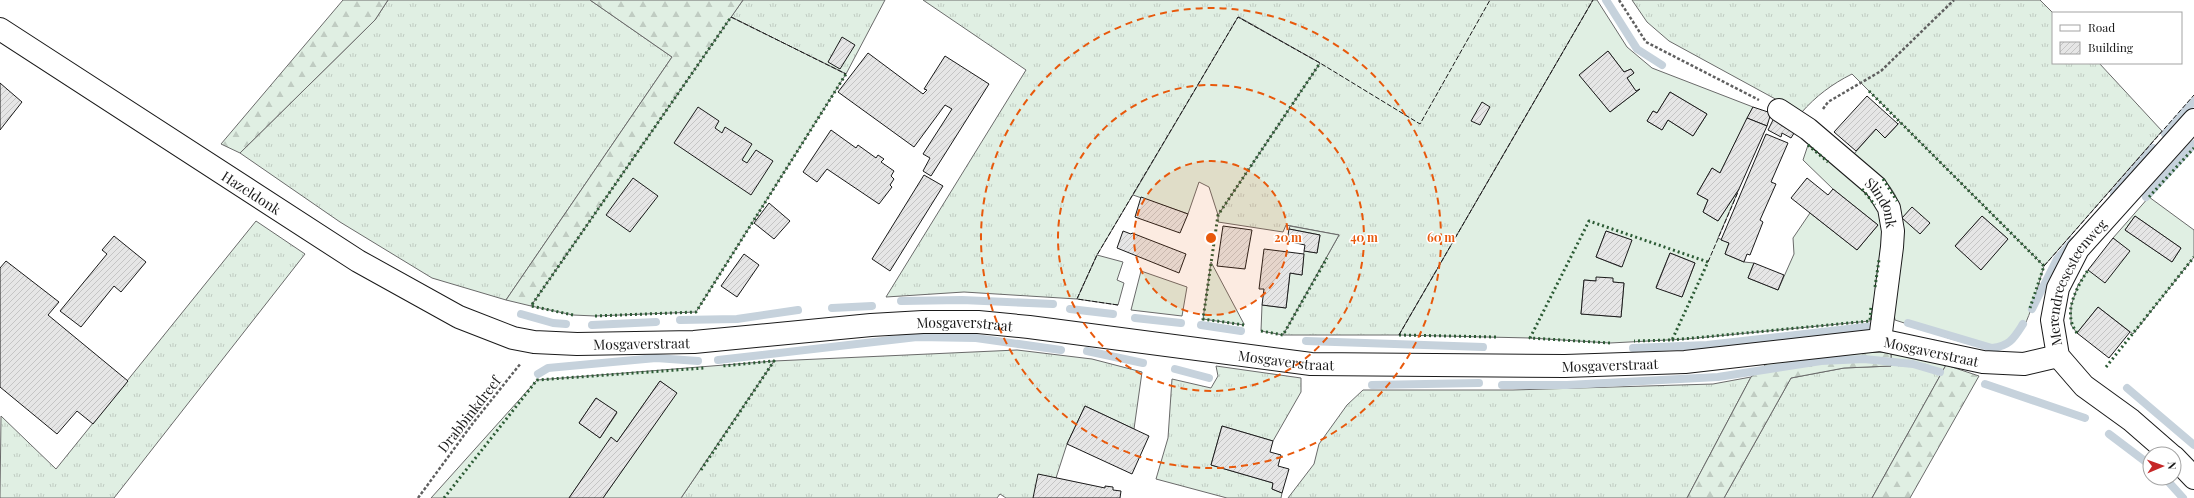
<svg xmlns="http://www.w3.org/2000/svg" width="2194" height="498" viewBox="0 0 2194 498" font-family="'Playfair Display',serif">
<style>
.grass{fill:url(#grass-tufts);stroke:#6a6a6a}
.forest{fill:url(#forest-firs);stroke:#6a6a6a}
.garden{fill:#e0efe3;stroke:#6a6a6a;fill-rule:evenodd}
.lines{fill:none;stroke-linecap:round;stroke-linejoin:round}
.stream{stroke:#c6d2dc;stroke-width:8}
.building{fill:url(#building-hatch);stroke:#1a1a1a}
.minor-casing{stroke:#1a1a1a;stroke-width:24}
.major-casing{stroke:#1a1a1a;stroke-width:24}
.path{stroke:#5f5f5f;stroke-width:2.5;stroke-dasharray:3 2;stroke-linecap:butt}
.minor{stroke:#fff;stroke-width:22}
.major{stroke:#fff;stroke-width:22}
.hedge{stroke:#2b5a34;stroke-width:3;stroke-dasharray:2 3;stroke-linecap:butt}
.fence{stroke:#1a1a1a;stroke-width:1;stroke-dasharray:5 2;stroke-linecap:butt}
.ring{fill:none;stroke:#e8590c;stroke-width:2;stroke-dasharray:7 5}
.labels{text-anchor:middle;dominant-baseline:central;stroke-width:3;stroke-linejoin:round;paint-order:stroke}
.street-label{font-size:14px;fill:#1a1a1a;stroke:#fff}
.centre{fill:#e8590c;stroke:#fff;stroke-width:2}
.ring-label{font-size:12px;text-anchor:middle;font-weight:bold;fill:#e8590c;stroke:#fff;stroke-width:3;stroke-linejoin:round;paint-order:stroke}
</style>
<defs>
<pattern id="grass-tufts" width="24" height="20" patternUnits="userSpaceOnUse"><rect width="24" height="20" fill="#e0efe3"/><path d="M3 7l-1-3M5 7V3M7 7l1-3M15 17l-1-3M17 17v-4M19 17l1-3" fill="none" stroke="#c0ccc2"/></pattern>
<pattern id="forest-firs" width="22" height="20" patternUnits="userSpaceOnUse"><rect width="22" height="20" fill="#e0efe3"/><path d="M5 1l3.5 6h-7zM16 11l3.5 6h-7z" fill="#c0ccc2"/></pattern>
<pattern id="building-hatch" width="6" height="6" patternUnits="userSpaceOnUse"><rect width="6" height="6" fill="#e6e6e6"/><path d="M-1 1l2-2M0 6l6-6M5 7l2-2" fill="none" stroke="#c5c5c5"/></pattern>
</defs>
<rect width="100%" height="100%" fill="#fff"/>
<!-- grass -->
<g class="grass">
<polygon points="388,0 590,0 672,57 506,300 432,278 340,222 240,153 375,20"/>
<polygon points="743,0 885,0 846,74 731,17"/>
<polygon points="923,0 1593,0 1399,335 1283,335 1339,235 1286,225 1283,232 1218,222 1218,215 1320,63 1239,17 1097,255 1077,299 964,292 886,297 1026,70"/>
<path d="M1632 0H2040L2053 13V63H2099L2162 131 2044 266 1852 74C1832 84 1816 96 1801 113L1669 41 1647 22Z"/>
<polygon points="256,221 305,254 114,498 0,498 1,416 56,469"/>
<polygon points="1017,350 1092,359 1142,372 1134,429 1085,406 1067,444 1056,478 1033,498 1006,498 1000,494 997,498 681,498 774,361"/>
<polygon points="1891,352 1946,365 1872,498 1724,498 1791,378 1844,368 1891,366"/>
<polygon points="1216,366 1301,378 1301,392 1273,441 1222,426 1211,465 1273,483 1272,489 1282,493 1281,498 1227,498 1156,479 1168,438 1172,379 1211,388 1218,376"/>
<polygon points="1751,377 1687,498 1288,498 1314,464 1319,444 1347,405 1363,390 1513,390 1713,384"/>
</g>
<!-- forest -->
<g class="forest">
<polygon points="343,0 388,0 375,20 240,153 221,144"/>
<polygon points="590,0 743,0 531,306 506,300 672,57"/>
<polygon points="1891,352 1891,366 1844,368 1791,378 1724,498 1687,498 1751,377 1770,361 1847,353"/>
<polygon points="1946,365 1979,376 1910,498 1872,498"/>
</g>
<!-- garden -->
<g class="garden">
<path d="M1593 0H1597L1627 47 1652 68 1753 107 1720 173 1712 168 1697 194 1708 200 1703 212 1718 221 1739 189 1718 238 1729 243 1725 254 1744 262 1754 263 1748 278 1778 290 1794 254 1793 238 1810 213 1857 250 1878 225 1833 189 1803 160 1808 145C1830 163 1864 185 1878 209 1891 230 1874 296 1870 321L1687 339 1610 343 1530 338 1399 335ZM1608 51 1624 72 1631 69 1634 73 1627 78 1636 92 1610 112 1580 75ZM1670 92 1707 114 1693 136 1668 120 1662 130 1647 121 1653 111 1657 113ZM1606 231 1631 240 1621 267 1596 257ZM1670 253 1695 263 1682 297 1656 287ZM1584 280 1624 283 1621 317 1581 314Z"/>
<polygon points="731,17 846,74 696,312 595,316 573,315 531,306"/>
<polygon points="1238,17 1320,63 1218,215 1209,187 1199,182 1188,214 1133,195"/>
<path d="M1900 122 2044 266C2038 285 2029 326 2015 340 2010 344 2002 347 1995 347 1962 346 1927 330 1895 320 1894 314 1893 308 1893 302 1893 262 1919 215 1884 180 1875 171 1863 163 1853 155L1876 129 1885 138ZM1982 216 2008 239 1981 269 1955 246Z"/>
<path d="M2149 197 2194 230V257L2133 334 2098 307 2077 333 2071 325V306L2078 285 2088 270 2129 251 2113 238ZM2135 216 2181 248 2172 262 2125 230Z"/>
<polygon points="1290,226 1339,235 1283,335 1261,331 1262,305 1286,308 1290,273 1302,275 1304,251 1317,253 1320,235 1289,229"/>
<polygon points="1097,255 1123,262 1117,280 1124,283 1118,305 1077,299"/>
<polygon points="1211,262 1244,324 1244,325 1203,319"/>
<polygon points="1141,271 1187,287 1182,316 1131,310"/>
<path d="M774 361 681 498H603L676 393 660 381 617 442 611 438 569 498H431L537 380ZM596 398 617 413 600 438 579 423Z"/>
</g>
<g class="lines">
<!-- stream -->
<g class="stream">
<polyline points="1606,0 1637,49 1662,65"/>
<polyline points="2165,134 2194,101"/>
<polyline points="2114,193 2153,148"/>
<polyline points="2146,197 2194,144"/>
<polyline points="901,301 962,300 1053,304"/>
<polyline points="832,308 872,306"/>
<polyline points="1070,309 1113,314"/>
<polyline points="2032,309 2057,259 2073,241"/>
<polyline points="521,314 553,323 566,324"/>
<polyline points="1135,318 1181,323"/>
<polyline points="680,320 737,319 798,310"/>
<path d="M1908 323 1992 348C2010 346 2014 338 2023 324"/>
<polyline points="592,325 656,322"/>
<polyline points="1201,325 1241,331"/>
<polyline points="1306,341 1483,347"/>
<polyline points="1633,348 1707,345 1874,326"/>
<polyline points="1087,351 1143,363"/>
<polyline points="718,360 917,337 976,338 1061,350"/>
<polyline points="1175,369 1209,378"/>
<polyline points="538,374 548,368 656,358 698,361"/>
<polyline points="1985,384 2085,418"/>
<polyline points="1372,385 1479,383"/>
<polyline points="1502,385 1567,385 1718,377 1821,361 1864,359 1913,364 1940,372"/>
<polyline points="2127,388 2194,445"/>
<polyline points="2109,434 2150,465"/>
<polyline points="2165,478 2183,498"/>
</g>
</g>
<!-- building -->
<g class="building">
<polygon points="842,37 855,45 840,69 828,62"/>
<polygon points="1608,51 1624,72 1631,69 1634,73 1627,78 1636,91 1640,89 1610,112 1579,75"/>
<polygon points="868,53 923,94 927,90 924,89 945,56 989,84 931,176 923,171 930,158 923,154 952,109 945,105 914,147 838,92"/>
<polygon points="0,83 22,102 0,130"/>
<polygon points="1670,92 1707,114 1693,136 1668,120 1662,130 1647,121 1653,111 1657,113"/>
<polygon points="1867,96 1898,124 1885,138 1876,129 1856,151 1834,132"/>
<polygon points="1482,102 1490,107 1480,125 1471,121"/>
<polygon points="698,107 719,121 715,128 722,133 725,127 752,144 742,160 747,163 756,150 773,161 751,195 674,143"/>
<polygon points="1753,107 1771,113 1767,126 1747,118"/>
<polygon points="1747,118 1767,126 1739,189 1718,221 1703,212 1708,200 1697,194 1712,168 1720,173"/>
<polygon points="1774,118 1796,130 1791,138 1782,133 1781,137 1768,130"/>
<polygon points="831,130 856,148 858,145 876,158 878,155 884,159 881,162 894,171 891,176 894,179 890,185 892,187 879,204 827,169 817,182 803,172"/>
<polygon points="1766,134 1788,143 1771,182 1776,184 1760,220 1763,222 1750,255 1747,254 1744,262 1725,254 1729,243 1721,240"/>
<polygon points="924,175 943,186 890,271 872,259"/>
<polygon points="633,178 658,196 630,232 606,215"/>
<polygon points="1807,178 1828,195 1833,189 1878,225 1857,250 1791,198"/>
<polygon points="1141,197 1188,214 1180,233 1135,217"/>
<polygon points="769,203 790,221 774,239 754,223"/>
<polygon points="1912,207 1930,223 1920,234 1902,218"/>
<polygon points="1982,216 2008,239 1981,270 1955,246"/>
<polygon points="2135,216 2181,248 2172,262 2125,230"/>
<polygon points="1223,226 1252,230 1245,269 1217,266"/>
<polygon points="1289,229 1320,235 1317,253 1304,251 1305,245 1287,241"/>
<polygon points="1123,231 1131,234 1132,233 1186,254 1179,273 1117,248"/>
<polygon points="1606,231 1632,240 1622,267 1596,257"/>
<polygon points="114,236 146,262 121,292 114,286 81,327 60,311 107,254 102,250"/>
<polygon points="2113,238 2130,251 2105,283 2088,270"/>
<polygon points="1264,249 1304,254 1302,275 1290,273 1286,308 1262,305 1264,289 1259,289"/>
<polygon points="1670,253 1695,263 1682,297 1656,288"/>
<polygon points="744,254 759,265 737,297 721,286"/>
<polygon points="6,261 59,302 48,315 128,381 93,424 77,411 57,434 0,387 0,268"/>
<polygon points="1754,263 1784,275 1778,290 1748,278"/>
<polygon points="1596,277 1613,278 1613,282 1624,283 1621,317 1581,314 1584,280 1596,281"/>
<polygon points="2098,307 2130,332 2109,358 2077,333"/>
<polygon points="660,381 677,393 603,498 569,498 611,437 617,442"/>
<polygon points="596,398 617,412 600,438 579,423"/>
<polygon points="1085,406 1149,436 1132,474 1067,444"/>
<polygon points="1222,426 1273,441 1270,452 1281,455 1278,466 1289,469 1282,493 1272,489 1273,483 1211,465"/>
<polygon points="1038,474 1105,488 1105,486 1113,487 1113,490 1121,491 1120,498 1033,498"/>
</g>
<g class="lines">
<!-- minor casing -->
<g class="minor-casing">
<g id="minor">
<path id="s1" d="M0 29 358 261 459 317 513 338 534 342 577 344 694 342 871 325 923 322H978L1029 327 1311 364 1565 366 1685 362 1880 340 1983 362 2024 364 2058 356"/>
<path id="s2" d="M1779 110 1808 129 1876 187 1889 208 1893 231 1892 247 1880 340"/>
</g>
</g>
<!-- major casing -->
<g class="major-casing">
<g id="major">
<path id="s3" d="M2170 454 2131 420 2084 386 2058 356 2052 320 2058 288 2078 249 2194 120"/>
<polyline points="2174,457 2194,478"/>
</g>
</g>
<!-- path -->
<g class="path">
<polyline points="1619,0 1646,42 1759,100"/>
<polyline points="1823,109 1828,102 1881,71 1954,0"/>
<polyline points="418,498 473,423 521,363"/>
</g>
<!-- minor -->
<use href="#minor" class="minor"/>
<!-- major -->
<use href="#major" class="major"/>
<!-- hedge -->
<g class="hedge">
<polyline points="1869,91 2044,266 2030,308"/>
<polyline points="1808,145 1828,162"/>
<polyline points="1883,179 1897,201"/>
<polyline points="1862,189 1875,205"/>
<polyline points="2149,197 2194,148"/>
<polyline points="1875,287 1879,260"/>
<polyline points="573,315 531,306 731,17"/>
<polyline points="595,316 696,312 846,74"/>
<polyline points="1244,325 1203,319 1218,215 1320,63"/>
<polyline points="1261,331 1283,335 1327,258"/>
<path d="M2077 333C2062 313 2076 289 2088 270"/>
<polyline points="1399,335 1497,337"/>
<polyline points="1672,340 1870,321 1871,306"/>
<polyline points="1610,343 1530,338 1589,221 1708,262 1672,340 1634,341"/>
<polyline points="2106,367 2194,257"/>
<polyline points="701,470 774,361 722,366"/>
<polyline points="444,498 537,380 704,368"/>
</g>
<!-- fence -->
<g class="fence">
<polyline points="731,17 846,74"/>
<polyline points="1708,262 1738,192"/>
<polyline points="2044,266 2194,95"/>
<polyline points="1118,305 1077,299 1097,255 1238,17 1320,63 1420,124 1490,0"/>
<polyline points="1399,335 1593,0"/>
</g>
</g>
<!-- distance rings -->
<circle cx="1211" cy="238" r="77" fill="#e8590c" fill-opacity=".12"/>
<g class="ring">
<circle cx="1211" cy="238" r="77"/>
<circle cx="1211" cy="238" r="153"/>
<circle cx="1211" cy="238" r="230"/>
</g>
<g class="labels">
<!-- street labels -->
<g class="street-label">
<text stroke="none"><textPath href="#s1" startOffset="300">Hazeldonk</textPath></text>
<text stroke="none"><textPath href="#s2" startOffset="141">Slindonk</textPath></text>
<text stroke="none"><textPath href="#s3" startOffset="230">Merendreesesteenweg</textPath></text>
<text stroke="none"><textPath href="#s1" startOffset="1053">Mosgaverstraat</textPath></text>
<text stroke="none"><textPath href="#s1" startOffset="729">Mosgaverstraat</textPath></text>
<text stroke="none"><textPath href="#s1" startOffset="2025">Mosgaverstraat</textPath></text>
<text stroke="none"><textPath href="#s1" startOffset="1377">Mosgaverstraat</textPath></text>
<text stroke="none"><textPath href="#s1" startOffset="1701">Mosgaverstraat</textPath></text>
<text transform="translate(469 414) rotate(-52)">Drabbinkdreef</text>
</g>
</g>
<circle cx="1211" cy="238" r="6" class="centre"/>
<g class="ring-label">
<text x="1288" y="242">20 m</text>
<text x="1364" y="242">40 m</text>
<text x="1441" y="242">60 m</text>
</g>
<!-- legend -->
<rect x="2052" y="12" width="130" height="52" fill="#ffffff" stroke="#a3a3a3"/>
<rect x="2060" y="25" width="20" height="6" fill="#ffffff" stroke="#a3a3a3"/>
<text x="2088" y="32" font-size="12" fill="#1a1a1a">Road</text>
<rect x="2060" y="42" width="20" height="12" fill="url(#building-hatch)" stroke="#a3a3a3"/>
<text x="2088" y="52" font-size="12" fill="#1a1a1a">Building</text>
<!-- north arrow -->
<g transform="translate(2162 466) rotate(88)"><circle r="19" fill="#ffffff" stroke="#a3a3a3"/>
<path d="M0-3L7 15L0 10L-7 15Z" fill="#c62828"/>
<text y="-6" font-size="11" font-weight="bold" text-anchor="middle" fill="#1a1a1a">N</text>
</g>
</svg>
